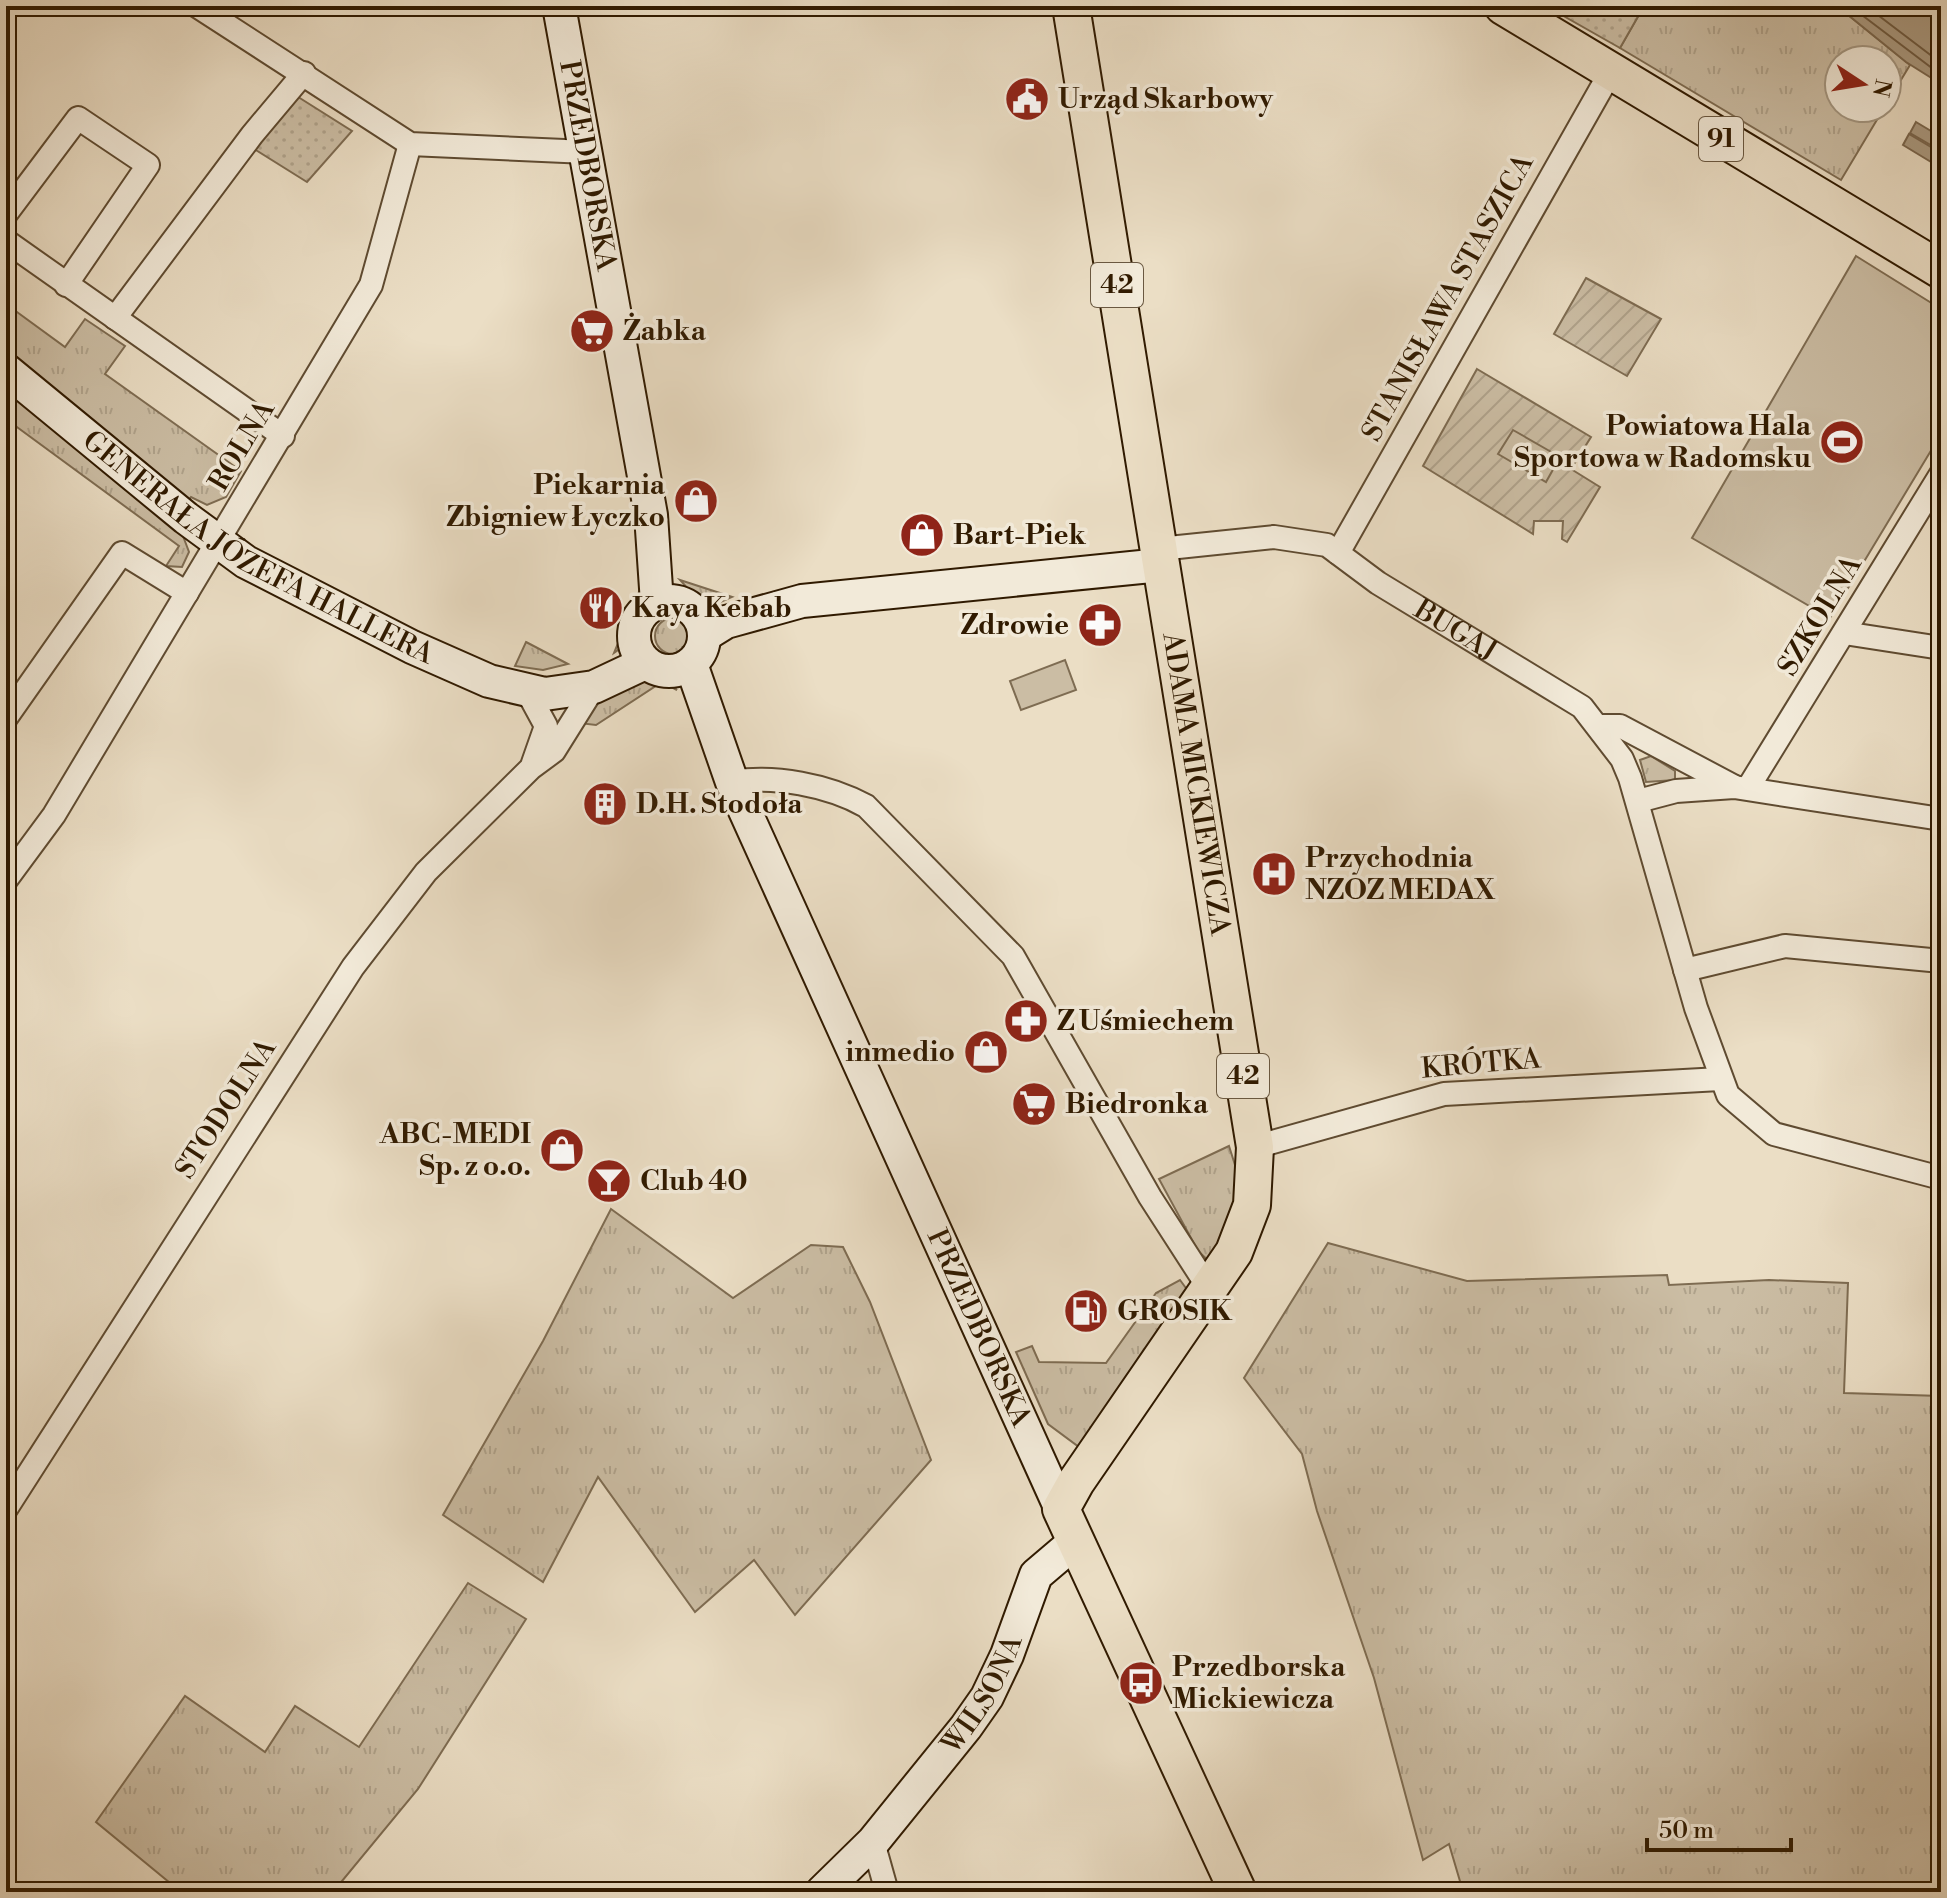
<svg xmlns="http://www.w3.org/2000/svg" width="1947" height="1898" viewBox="0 0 1947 1898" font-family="'Libre Bodoni',serif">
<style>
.grass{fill:url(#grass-tufts);stroke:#7e6c52;stroke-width:2}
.park{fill:url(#park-dots);stroke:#7e6c52;stroke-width:2}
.garden{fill:url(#garden-furrows);stroke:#7e6c52;stroke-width:2}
.pitch{fill:#cbbda4;stroke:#7e6c52;stroke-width:2}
.water{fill:#ab9b82;stroke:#7a674e;stroke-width:2}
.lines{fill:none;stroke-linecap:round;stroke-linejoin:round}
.shore{stroke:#6e5a41;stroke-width:2}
.street-casing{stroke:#5f4b31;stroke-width:26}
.secondary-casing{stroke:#301a00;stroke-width:36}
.primary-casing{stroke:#301a00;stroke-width:40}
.street{stroke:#f2ead9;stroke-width:22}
.secondary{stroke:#f2ead9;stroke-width:32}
.primary{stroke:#ebdec5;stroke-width:36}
.labels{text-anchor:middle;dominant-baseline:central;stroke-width:7;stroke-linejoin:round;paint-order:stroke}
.shield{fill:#f2ead9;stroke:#6a5841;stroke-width:2}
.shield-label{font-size:26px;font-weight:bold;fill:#301a00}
.poi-label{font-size:28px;font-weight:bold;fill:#301a00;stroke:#f2ead9;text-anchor:start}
.street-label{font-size:28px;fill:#301a00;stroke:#f2ead9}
</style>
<defs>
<pattern id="grass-tufts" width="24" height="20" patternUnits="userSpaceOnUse" patternTransform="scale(2)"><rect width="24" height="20" fill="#cbbda4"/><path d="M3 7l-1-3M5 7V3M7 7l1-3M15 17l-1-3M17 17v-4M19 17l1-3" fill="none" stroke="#afa28b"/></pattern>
<pattern id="park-dots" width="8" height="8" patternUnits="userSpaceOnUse" patternTransform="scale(2)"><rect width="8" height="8" fill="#cbbda4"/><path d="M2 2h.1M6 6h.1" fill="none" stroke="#afa28b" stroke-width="1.8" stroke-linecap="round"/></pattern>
<pattern id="garden-furrows" width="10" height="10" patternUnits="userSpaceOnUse" patternTransform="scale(2)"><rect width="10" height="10" fill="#cbbda4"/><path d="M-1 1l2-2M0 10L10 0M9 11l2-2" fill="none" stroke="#afa28b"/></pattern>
</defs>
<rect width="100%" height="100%" fill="#ebdec5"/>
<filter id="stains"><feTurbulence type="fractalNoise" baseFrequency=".0025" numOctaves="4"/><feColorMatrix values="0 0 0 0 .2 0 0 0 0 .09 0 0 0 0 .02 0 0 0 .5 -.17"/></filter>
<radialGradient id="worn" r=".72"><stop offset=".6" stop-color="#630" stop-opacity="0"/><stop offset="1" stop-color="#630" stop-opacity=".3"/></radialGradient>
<!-- grass -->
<g class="grass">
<polygon points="1644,6 1837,6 1910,65 1887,103 1887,60 1839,60 1839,108 1884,108 1841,180 1620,48"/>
<polygon points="6,304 65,347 85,319 125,346 105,374 241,471 226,497 207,505 191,497 186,504 6,356"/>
<polygon points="17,400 183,536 189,552 182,567 166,566 179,546 6,419"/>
<polygon points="680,580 732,597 716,604 701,603"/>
<path d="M641 587 648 602C633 619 633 641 614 653Z"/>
<circle cx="673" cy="636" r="18"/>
<polygon points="526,642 568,664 543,670 515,666"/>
<polygon points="652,674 668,681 677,690 662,682 596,725 579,723 592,700"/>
<polygon points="1651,756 1675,771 1675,780 1646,782 1640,760"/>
<polygon points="1229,1146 1241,1184 1212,1264 1198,1251 1159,1179"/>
<polygon points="611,1209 733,1298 811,1245 843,1247 870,1302 931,1460 795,1615 754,1560 695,1612 598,1477 543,1582 443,1515 543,1341"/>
<polygon points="1328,1243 1467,1281 1667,1275 1669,1285 1769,1280 1848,1283 1844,1393 1941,1396 1941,1892 1455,1892 1462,1888 1449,1844 1423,1860 1374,1678 1317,1511 1302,1454 1244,1378"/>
<polygon points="1180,1280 1191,1295 1079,1447 1048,1424 1016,1352 1032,1346 1039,1362 1106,1363 1156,1293"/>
<polygon points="468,1583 526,1619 418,1789 333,1892 181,1892 96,1822 185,1696 265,1752 295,1706 359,1747"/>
</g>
<!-- park -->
<g class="park">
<polygon points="1546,6 1644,6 1620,48"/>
<polygon points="295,95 352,131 307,182 251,147"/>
</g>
<!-- garden -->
<g class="garden">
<polygon points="1586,278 1661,319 1627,376 1554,334"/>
<polygon points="1477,369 1591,437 1571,469 1600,487 1567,542 1562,539 1563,521 1534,521 1533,534 1423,466"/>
</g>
<!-- pitch -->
<g class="pitch">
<polygon points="1856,256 1941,309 1941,434 1830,618 1692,538"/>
<polygon points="1513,430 1560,457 1546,482 1498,454"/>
<polygon points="1065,660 1076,690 1021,710 1010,681"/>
</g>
<!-- water -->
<g class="water">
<polygon points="1837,6 1941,6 1941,84 1906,62"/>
<polygon points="1916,122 1941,137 1941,151 1910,133"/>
<polygon points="1909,134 1941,153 1941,168 1903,145"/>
</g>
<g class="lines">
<!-- shore -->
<g class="shore">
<polyline points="1850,6 1941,75"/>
<polyline points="1866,6 1941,63"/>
</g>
<!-- street casing -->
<g class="street-casing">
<g id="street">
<polyline points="197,6 410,144 587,152"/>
<polyline points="6,214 78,118 148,165 66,285"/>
<polyline points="6,241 283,436"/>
<polyline points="115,318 252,135 304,73"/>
<path id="s1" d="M1159 549 1274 537 1327 545 1378 583 1582 707 1622 759 1630 778 1696 1008 1728 1095 1774 1134 1941 1178"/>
<polyline points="1338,553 1610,73"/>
<polyline points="1844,633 1941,648"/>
<polyline points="527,691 546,726 533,763"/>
<polyline points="6,718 122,553 187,593"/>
<polyline points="1600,726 1620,726 1733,786"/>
<path d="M732 782C774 775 828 785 866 806L1013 956 1150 1197 1210 1290"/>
<polyline points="1748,788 1941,474"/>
<polyline points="1638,801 1676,791 1734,787 1941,819"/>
<polyline points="6,880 54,815 371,285 410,144"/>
<polyline points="1685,970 1785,946 1941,961"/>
<polyline points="1255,1147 1444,1094 1720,1079"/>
<polyline points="6,1509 353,967 426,872 531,768 554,751 594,687"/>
<polyline points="873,1842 887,1892"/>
</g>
</g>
<!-- secondary casing -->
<g class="secondary-casing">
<g id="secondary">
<path id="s2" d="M559 6 651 515 657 603"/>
<path id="s3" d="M6 370 186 518 246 562 412 647 489 681 545 694 594 687 645 663"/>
<circle cx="669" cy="636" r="35"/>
<polyline points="705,635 726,622 802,601 1161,565"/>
<path id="s4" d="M691 664 732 782 1061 1509"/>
<path id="s5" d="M822 1892 873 1842 966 1727 987 1697 1007 1655 1036 1575 1076 1541"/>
</g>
</g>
<!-- primary casing -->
<g class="primary-casing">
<g id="primary">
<path id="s6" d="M1071 6 1255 1147 1252 1205 1234 1252 1076 1482 1061 1509 1238 1892"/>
<polyline points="1503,6 1941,270"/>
</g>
</g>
<!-- street -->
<use href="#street" class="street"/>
<!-- secondary -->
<use href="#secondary" class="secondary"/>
<!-- primary -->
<use href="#primary" class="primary"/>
</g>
<!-- icons -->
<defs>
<g id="civic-disc" transform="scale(2.3)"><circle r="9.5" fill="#8f2418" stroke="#f2ead9"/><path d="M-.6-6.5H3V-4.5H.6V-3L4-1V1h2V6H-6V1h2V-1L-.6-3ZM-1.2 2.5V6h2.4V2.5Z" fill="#fff"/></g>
<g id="supermarket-disc" transform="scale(2.3)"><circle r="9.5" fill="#8f2418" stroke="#f2ead9"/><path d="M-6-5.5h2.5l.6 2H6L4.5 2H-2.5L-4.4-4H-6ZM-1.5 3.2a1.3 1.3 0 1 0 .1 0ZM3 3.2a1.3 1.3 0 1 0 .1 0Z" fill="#fff"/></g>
<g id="stadium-disc" transform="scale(2.3)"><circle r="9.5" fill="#8f2418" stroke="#f2ead9"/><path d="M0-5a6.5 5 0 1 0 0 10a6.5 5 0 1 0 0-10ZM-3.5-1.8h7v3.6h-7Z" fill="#fff"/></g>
<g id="shop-disc" transform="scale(2.3)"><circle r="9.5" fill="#8f2418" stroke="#f2ead9"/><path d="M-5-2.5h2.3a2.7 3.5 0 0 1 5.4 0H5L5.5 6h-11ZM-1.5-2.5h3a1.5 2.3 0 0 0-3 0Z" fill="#fff"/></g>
<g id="restaurant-disc" transform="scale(2.3)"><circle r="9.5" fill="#8f2418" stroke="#f2ead9"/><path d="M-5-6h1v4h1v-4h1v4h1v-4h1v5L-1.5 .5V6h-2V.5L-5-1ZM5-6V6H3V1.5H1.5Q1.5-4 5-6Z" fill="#fff"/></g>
<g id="pharmacy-disc" transform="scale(2.3)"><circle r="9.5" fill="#8f2418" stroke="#f2ead9"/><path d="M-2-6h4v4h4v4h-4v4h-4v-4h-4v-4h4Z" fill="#fff"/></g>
<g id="building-disc" transform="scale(2.3)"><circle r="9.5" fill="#8f2418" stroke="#f2ead9"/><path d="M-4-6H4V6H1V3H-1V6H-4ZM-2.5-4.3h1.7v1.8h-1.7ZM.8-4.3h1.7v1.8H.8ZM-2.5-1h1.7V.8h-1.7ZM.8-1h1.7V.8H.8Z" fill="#fff"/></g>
<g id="hospital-disc" transform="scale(2.3)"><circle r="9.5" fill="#8f2418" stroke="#f2ead9"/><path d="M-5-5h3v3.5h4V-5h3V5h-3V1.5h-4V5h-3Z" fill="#fff"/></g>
<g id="bar-disc" transform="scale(2.3)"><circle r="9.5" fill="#8f2418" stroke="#f2ead9"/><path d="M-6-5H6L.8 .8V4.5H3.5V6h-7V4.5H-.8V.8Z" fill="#fff"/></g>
<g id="fuel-disc" transform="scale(2.3)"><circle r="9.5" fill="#8f2418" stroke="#f2ead9"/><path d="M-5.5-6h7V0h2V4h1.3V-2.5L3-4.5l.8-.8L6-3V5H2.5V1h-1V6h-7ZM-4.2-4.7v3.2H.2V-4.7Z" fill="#fff"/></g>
<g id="bus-disc" transform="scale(2.3)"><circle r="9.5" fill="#8f2418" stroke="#f2ead9"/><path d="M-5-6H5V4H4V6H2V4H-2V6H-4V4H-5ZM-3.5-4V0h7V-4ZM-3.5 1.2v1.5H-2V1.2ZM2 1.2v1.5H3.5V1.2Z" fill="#fff"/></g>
</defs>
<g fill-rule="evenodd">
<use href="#civic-disc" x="1027" y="99"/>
<use href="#supermarket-disc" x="592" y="331"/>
<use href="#stadium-disc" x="1842" y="442"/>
<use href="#shop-disc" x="696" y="501"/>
<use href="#shop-disc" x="922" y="535"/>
<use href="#restaurant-disc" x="601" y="608"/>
<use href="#pharmacy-disc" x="1100" y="625"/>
<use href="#building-disc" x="605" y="804"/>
<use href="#hospital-disc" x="1274" y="874"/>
<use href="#pharmacy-disc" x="1026" y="1021"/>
<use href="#shop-disc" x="986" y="1052"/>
<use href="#supermarket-disc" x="1034" y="1104"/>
<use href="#shop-disc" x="562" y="1150"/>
<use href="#bar-disc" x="609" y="1181"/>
<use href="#fuel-disc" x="1086" y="1311"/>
<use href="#bus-disc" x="1141" y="1683"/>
</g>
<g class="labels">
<!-- shield labels -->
<g class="shield">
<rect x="1699" y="117" width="44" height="44" rx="6"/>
<rect x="1091" y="263" width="52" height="44" rx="6"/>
<rect x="1217" y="1054" width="52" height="44" rx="6"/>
</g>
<g class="shield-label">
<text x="1721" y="139">91</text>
<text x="1117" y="285">42</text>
<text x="1243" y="1076">42</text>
</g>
<!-- poi labels -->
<g class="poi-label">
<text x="1058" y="99">Urząd Skarbowy</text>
<text x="623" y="331">Żabka</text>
<text x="1811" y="426" text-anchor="end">Powiatowa Hala<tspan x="1811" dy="32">Sportowa w Radomsku</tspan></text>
<text x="665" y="485" text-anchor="end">Piekarnia<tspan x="665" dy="32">Zbigniew Łyczko</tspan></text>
<text x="953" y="535">Bart-Piek</text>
<text x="632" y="608">Kaya Kebab</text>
<text x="1069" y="625" text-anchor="end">Zdrowie</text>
<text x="636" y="804">D.H. Stodoła</text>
<text x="1305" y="858">Przychodnia<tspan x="1305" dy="32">NZOZ MEDAX</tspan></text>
<text x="1057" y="1021">Z Uśmiechem</text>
<text x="955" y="1052" text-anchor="end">inmedio</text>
<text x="1065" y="1104">Biedronka</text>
<text x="531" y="1134" text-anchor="end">ABC-MEDI<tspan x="531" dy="32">Sp. z o.o.</tspan></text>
<text x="640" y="1181">Club 40</text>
<text x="1117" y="1311">GROSIK</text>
<text x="1172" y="1667">Przedborska<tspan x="1172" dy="32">Mickiewicza</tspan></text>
</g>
<!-- street labels -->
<g class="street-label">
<text stroke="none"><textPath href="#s2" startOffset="162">PRZEDBORSKA</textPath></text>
<text transform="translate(1448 298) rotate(-61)">STANISŁAWA STASZICA</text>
<text transform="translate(242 446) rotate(-59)">ROLNA</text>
<text stroke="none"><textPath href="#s3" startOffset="310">GENERAŁA JÓZEFA HALLERA</textPath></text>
<text transform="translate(1820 616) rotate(-59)">SZKOLNA</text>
<text stroke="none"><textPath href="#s1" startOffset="324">BUGAJ</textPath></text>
<text stroke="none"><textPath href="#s6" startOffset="788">ADAMA MICKIEWICZA</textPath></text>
<text transform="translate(1481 1064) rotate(-5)">KRÓTKA</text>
<text transform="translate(226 1109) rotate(-57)">STODOLNA</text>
<text stroke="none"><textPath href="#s4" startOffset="724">PRZEDBORSKA</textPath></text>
<text stroke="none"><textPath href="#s5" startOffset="256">WILSONA</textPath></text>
</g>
</g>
<!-- margin -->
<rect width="1947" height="1898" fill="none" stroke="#ebdec5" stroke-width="32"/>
<rect x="8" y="8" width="1931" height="1882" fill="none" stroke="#301a00" stroke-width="4"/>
<rect x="16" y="16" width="1915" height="1866" fill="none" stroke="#301a00" stroke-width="2"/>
<!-- north arrow -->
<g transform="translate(1863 84) rotate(102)"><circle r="38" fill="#f2ead9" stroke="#a49782" stroke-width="2"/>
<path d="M0-6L14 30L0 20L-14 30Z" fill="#8f2418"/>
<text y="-12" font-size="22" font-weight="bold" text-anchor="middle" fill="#301a00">N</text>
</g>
<!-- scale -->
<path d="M1647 1838v12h144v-12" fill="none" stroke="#301a00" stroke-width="4"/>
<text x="1659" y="1838" font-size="24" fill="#301a00" stroke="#f2ead9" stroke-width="6" paint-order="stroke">50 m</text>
<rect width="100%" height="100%" filter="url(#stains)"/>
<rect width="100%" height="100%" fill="url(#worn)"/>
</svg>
